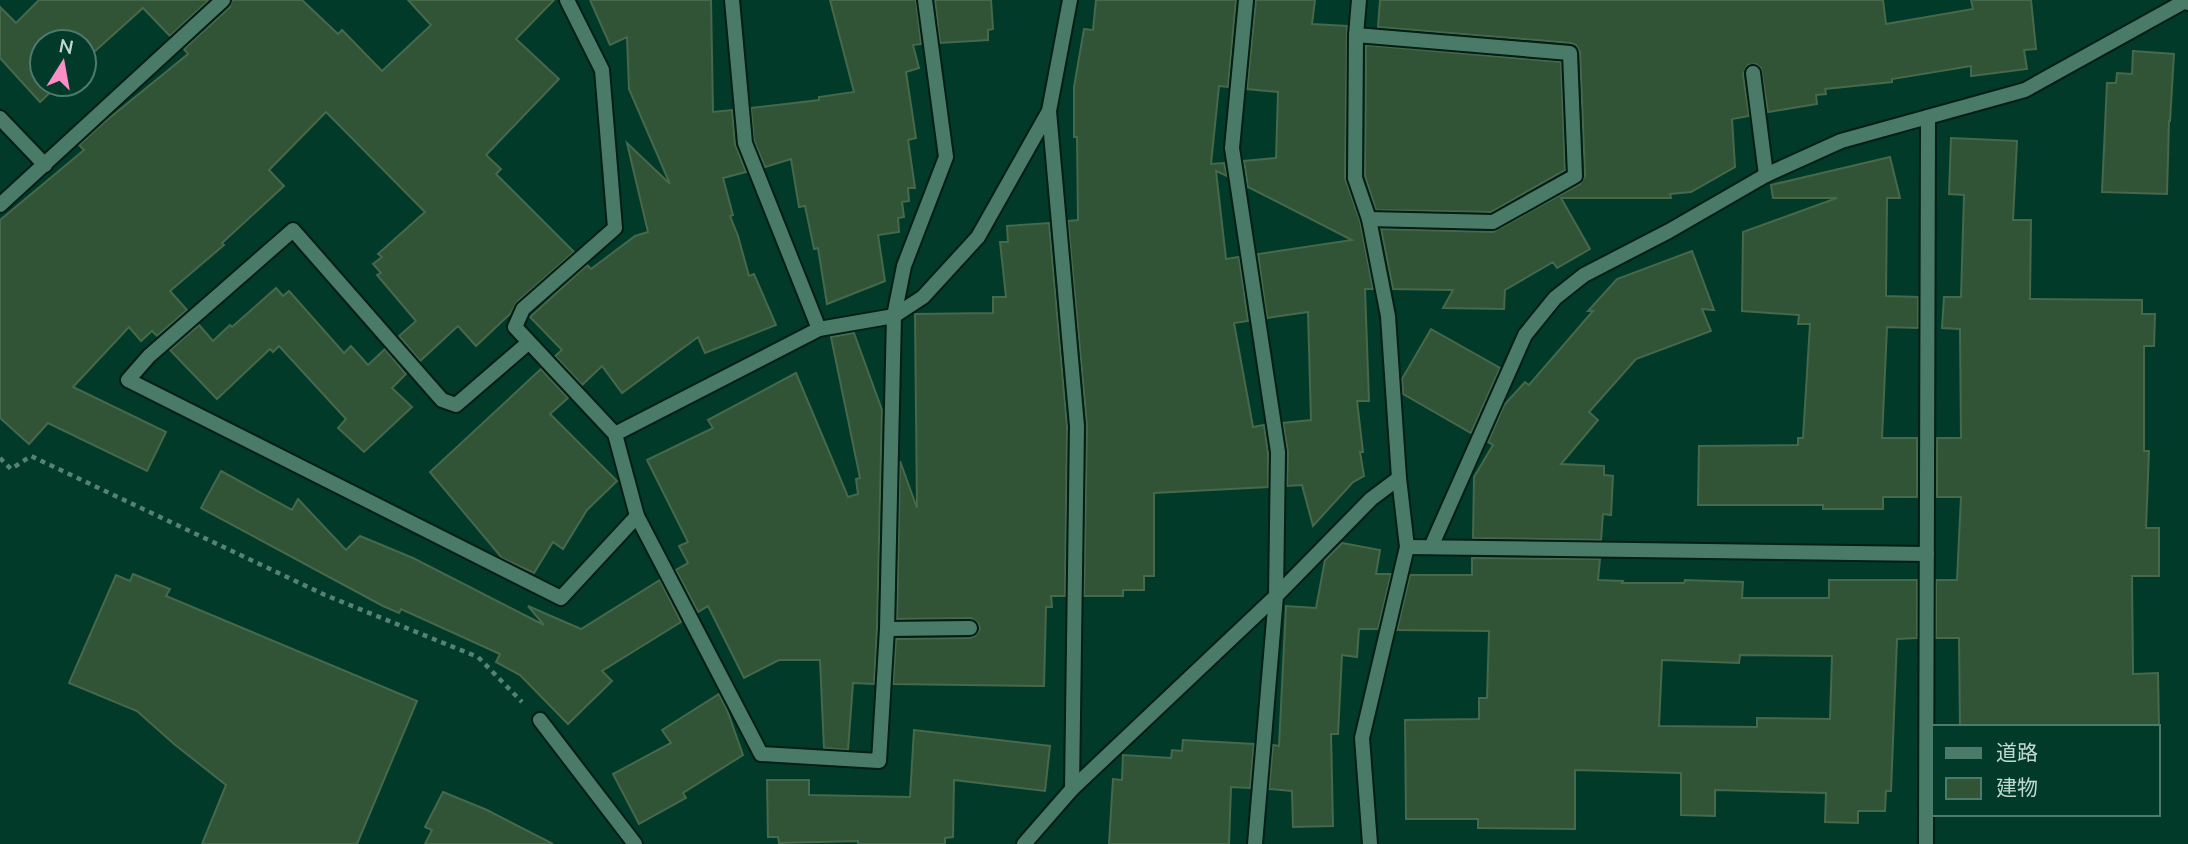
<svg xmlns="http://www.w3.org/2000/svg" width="2188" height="844" viewBox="0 0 2188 844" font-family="'Nunito Sans','Noto Sans JP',sans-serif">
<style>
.building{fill:#315336;stroke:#46684b;stroke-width:2;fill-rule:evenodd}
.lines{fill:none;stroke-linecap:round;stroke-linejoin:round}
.service-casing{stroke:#041d15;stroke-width:18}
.minor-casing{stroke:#041d15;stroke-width:18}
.tertiary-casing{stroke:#041d15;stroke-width:18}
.path{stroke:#568173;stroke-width:4.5;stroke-dasharray:5 5;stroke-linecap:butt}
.service{stroke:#497b68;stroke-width:14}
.minor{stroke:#497b68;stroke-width:14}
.tertiary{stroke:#497b68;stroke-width:14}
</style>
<rect width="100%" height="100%" fill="#023a2a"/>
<!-- building -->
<g class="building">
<polygon points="39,0 209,0 170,36 143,8 84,61 84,42 42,42 42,84 59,84 40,102 0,58 0,7 16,23"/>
<polygon points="232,0 302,0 338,34 342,30 382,71 431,25 408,0 554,0 516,39 559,79 486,155 501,169 496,174 574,252 517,302 511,313 476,346 458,326 420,361 399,336 416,321 377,275 381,273 373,264 382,257 378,254 425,212 326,112 269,170 284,186 222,243 224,245 170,291 187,310 157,336 152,331 141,341 129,327 73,387 166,432 147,471 48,423 29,444 0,418 0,220 84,150 79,145 102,124 188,54 184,49 230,7"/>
<polygon points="590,0 711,0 713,112 732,110 735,144 746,172 723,178 733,215 730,216 738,236 749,276 754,274 776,325 705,353 698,337 622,393 602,366 582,385 555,356 562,350 530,317 587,265 591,269 635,236 648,232 627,143 670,184 629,89 627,37 610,45"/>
<polygon points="830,0 916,0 921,44 913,45 919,68 906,72 916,138 908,140 915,188 908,188 909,201 902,202 904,217 898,218 899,232 878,235 885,281 827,304 818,248 814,249 805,206 799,207 791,159 765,167 754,141 751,108 819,100 819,97 854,92"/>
<polygon points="935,0 991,0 993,29 988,30 988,40 940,43"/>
<polygon points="1096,0 1236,0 1228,87 1219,86 1211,164 1224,163 1227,176 1216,171 1226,259 1239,257 1248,321 1234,323 1253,427 1264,425 1268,453 1268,487 1154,493 1154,576 1144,576 1144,590 1123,590 1123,596 1084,596 1087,425 1068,221 1078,220 1077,137 1074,137 1074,87 1084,29 1093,30"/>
<polygon points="1256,0 1315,0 1312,24 1347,26 1345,178 1360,221 1373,289 1365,289 1369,401 1357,401 1363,452 1360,452 1364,476 1353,482 1313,526 1302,485 1287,486 1288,452 1283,423 1311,420 1308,312 1267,318 1258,254 1352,240 1248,187 1244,161 1276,158 1278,92 1247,89"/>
<polygon points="1380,0 1883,0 1886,24 1973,9 1971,0 2031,0 2036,49 2024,50 2027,69 1971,76 1971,66 1892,79 1892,82 1825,89 1826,94 1816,95 1817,104 1768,112 1761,68 1756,64 1748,65 1743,74 1749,116 1732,119 1735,167 1691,192 1670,194 1671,198 1561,198 1590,249 1557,268 1553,262 1505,290 1504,309 1443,308 1453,290 1393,289 1381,229 1493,232 1580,184 1585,176 1580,52 1576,45 1571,43 1378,27"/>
<polygon points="1366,45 1561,62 1565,170 1491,212 1376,210 1365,176"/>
<polygon points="2133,51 2174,54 2170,121 2169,121 2167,194 2102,192 2107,83 2116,83 2117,73 2132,74"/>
<polygon points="1951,138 2017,141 2013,220 2031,220 2030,299 2142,300 2142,314 2155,314 2154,346 2144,346 2144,451 2149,451 2146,528 2159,528 2159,576 2132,576 2133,674 2158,673 2159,727 1960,727 1959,638 1936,638 1936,580 1957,580 1961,497 1937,497 1937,438 1961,438 1960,329 1942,328 1944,297 1961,297 1964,195 1949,194"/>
<polygon points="1890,157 1900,198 1887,198 1886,296 1918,297 1918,328 1887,327 1882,438 1917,438 1917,497 1883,497 1883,509 1823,509 1823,505 1698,505 1699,446 1798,445 1798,438 1803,438 1810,324 1798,324 1799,315 1742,311 1743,232 1837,198 1773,198 1771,185"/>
<polygon points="1049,223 1067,426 1065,596 1051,596 1052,607 1046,607 1044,686 893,684 896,639 970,638 975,636 980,629 978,623 971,618 897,619 900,461 917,508 915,314 993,313 993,297 1006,297 1000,242 1008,242 1007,226"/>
<polygon points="1692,251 1714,310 1702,309 1711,331 1636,359 1589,412 1598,420 1561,464 1604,466 1604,475 1613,476 1611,515 1603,514 1601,540 1473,538 1474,477 1493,445 1488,442 1504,405 1525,382 1529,385 1593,311 1588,311 1617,279"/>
<polygon points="276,288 283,296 289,291 344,353 351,346 368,365 385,349 406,374 392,388 412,407 364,452 338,428 346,419 279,346 273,352 270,349 217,399 170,350 199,325 213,341 230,325 232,327"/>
<polygon points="1431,329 1500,368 1471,433 1403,394 1402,379"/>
<polygon points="854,333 882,410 877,629 874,684 853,683 848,750 824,748 820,660 779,660 744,678 708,606 698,612 676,570 688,563 679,546 688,542 647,460 713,428 708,420 796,373 848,497 858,494 856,479 860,478 831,337"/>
<polygon points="541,369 568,398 550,414 617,481 587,510 563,549 553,542 534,573 502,558 430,472"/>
<polygon points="221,471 292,510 298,499 346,550 360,536 413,558 544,625 528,606 581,629 660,580 681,622 602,671 612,681 568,724 520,675 496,662 500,654 401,609 399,613 383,606 201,508"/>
<polygon points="1342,543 1380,550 1376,574 1391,574 1378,629 1359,629 1357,657 1342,655 1338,734 1331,734 1333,826 1293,827 1292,791 1269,789 1273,745 1279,746 1286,606 1316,608 1325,560"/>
<path d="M1472 558 1600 559 1598 580 1623 581 1622 583H1684L1685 580 1743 582 1742 598H1829V580H1917V638L1897 639 1891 791H1886L1885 811H1858V823L1825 822 1826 793 1715 790V816L1681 815V773L1575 770V829L1478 828V819H1406L1405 720 1479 719V698H1487L1489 631 1397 630 1410 575H1472ZM1740 655 1832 656 1830 719 1757 718V727L1659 726 1662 660 1739 663Z"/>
<polygon points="133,574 170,589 166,596 417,701 357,844 202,844 226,785 174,744 137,711 69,683 116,575 130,581"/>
<polygon points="719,694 727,710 743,755 683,793 686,798 639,824 613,774 671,743 662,730"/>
<polygon points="914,730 1050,746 1045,791 954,780 953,837 945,838 945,844 858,844 858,841 779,843 778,837 768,837 767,780 809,780 809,795 910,797"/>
<polygon points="1183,740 1254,744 1250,788 1231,787 1229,844 1109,844 1113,779 1122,780 1123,755 1171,758 1172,750 1182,751"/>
<polygon points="443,792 487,810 553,844 425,844 432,830 425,827"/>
</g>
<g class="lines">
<!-- service casing -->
<g class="service-casing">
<g id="service">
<polyline points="567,0 602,70 615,228 523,309 515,327 615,434 637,516 761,754 879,761 887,629 894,316"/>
<polyline points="1246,0 1232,148 1278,452 1276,596"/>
<polyline points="1356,35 1570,53 1575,176 1493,222 1369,219"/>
<polyline points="1753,73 1766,175"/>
<polyline points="0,118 45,165"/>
<polyline points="0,205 223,0"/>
<polyline points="887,629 970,628"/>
<polyline points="540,720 635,844"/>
</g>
</g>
<!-- minor casing -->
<g class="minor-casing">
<g id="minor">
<polyline points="732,0 745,143 819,329"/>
<polyline points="1359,0 1356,35 1355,178 1369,219 1388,316 1399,478 1407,547 1362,738 1370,844"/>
<polyline points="1049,111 1077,426 1072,789"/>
<polyline points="894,316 904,266 946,157 925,0"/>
<polyline points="528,343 456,405 442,400 293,230 149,356 128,380 561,598 637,516"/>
<polyline points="615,434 819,329 894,316 923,297 978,237 1049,111 1070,0"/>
<polyline points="1407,547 1927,554"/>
<polyline points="1431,547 1525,335 1555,298 1584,275 1669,231 1766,175 1841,141 2025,90 2187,0"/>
<polyline points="1024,844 1072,789 1276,596 1371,499 1399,478"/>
<polyline points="1255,844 1276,596"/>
<polyline points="1926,844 1928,117"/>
</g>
</g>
<!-- tertiary casing -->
<g class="tertiary-casing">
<polyline id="tertiary" points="2187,0 2188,3"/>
</g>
<!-- path -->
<polyline class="path" points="0,458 11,469 31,456 325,595 478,657 522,702"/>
<!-- service -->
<use href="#service" class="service"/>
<!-- minor -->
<use href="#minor" class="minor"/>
<!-- tertiary -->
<use href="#tertiary" class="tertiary"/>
</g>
<!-- legend -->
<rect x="1932" y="725" width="228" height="91" fill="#023a2a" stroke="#4e7a6c" stroke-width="2"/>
<rect x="1946" y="748" width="35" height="10" fill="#497b68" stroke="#4e7a6c" stroke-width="2"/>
<text x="1996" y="760" font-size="21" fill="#bfd9ce">道路</text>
<rect x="1946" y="778" width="35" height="21" fill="#315336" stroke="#4e7a6c" stroke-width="2"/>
<text x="1996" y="795" font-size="21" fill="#bfd9ce">建物</text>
<!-- north arrow -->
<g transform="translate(63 63) rotate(11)"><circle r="33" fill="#023a2a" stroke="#4e7a6c" stroke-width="2"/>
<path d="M0-5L12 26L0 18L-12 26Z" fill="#fa8fc7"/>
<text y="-10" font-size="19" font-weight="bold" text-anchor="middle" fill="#bfd9ce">N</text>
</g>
</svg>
